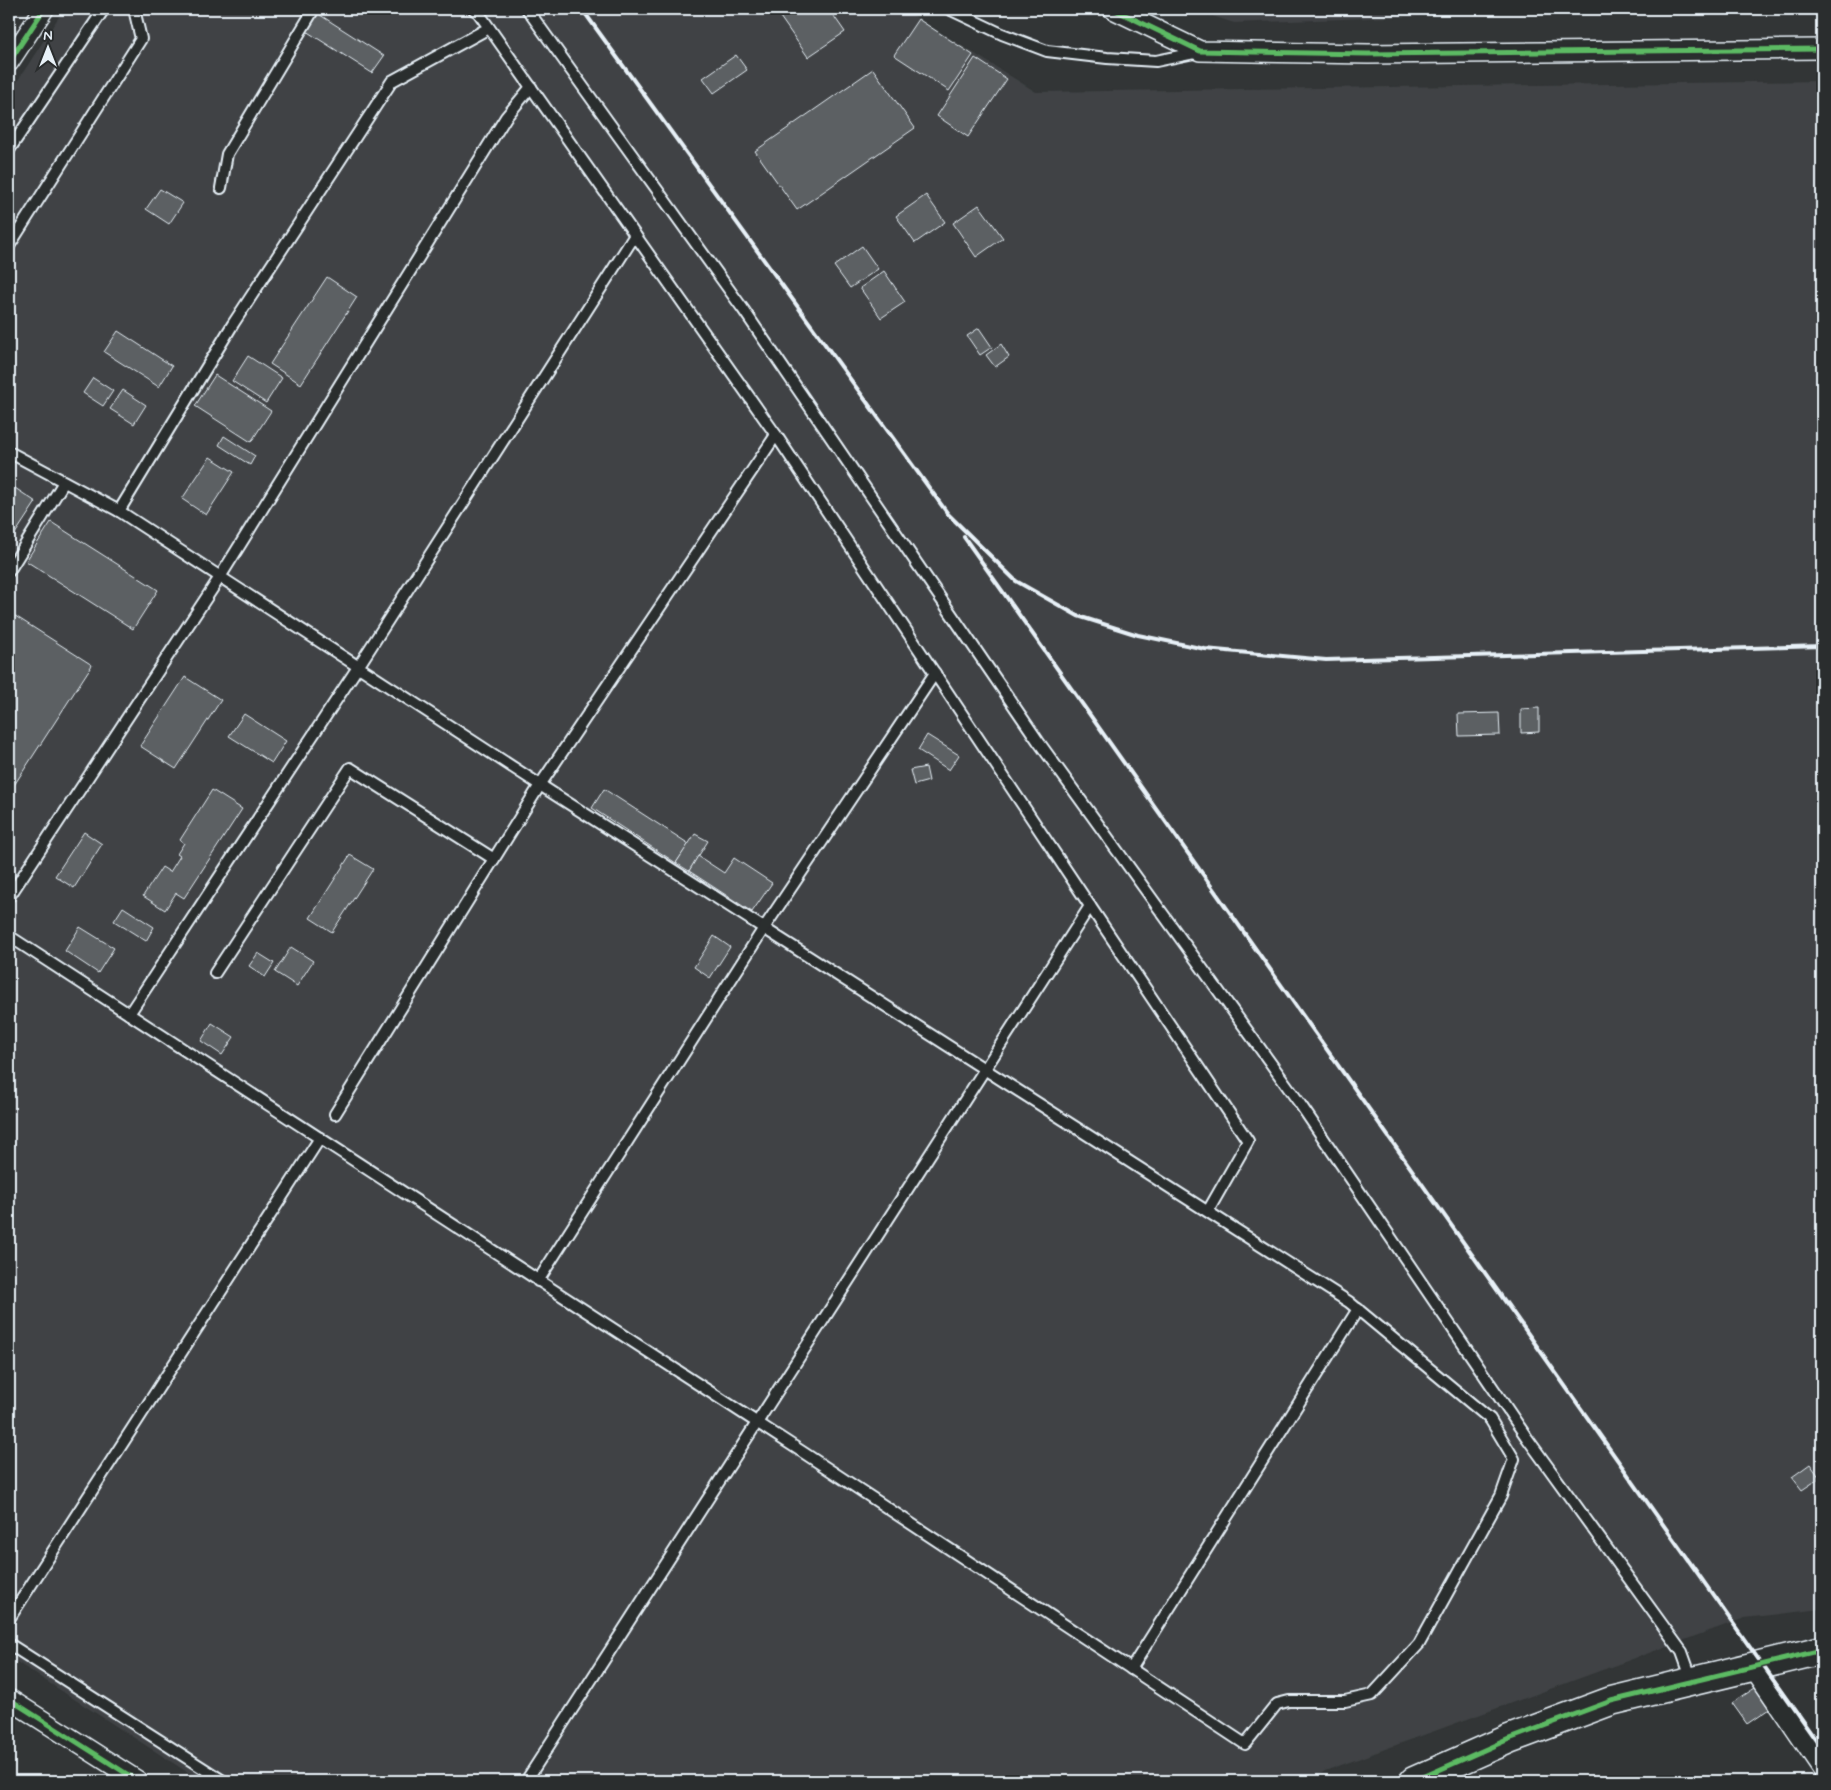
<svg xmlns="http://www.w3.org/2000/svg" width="1831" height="1790" viewBox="0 0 1831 1790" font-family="Mynerve,sans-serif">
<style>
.built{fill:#3f4244}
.building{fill:#5c6063;stroke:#e8f1f8}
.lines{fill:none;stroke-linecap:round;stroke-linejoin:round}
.lane-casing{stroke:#e8f1f8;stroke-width:14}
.street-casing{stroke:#e8f1f8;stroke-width:22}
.secondary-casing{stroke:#e8f1f8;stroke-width:31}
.lane{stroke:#2a2d2e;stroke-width:10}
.street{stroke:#2a2d2e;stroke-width:19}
.secondary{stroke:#2a2d2e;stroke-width:28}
.rail{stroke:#e8f1f8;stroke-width:4}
.cycleway-casing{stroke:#2a2d2e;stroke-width:8}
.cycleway{stroke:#5cba63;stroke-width:5}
</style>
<rect width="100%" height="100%" fill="#323536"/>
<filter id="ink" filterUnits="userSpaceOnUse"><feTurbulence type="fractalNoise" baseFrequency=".02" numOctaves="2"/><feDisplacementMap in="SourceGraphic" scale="10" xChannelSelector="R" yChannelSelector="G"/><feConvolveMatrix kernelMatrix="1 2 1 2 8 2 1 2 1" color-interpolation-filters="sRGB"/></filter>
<g filter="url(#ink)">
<!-- built -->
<g class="built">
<polygon points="64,9 903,9 1036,92 1822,81 1822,1609 1745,1618 1325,1771 1310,1781 201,1781 9,1657 9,94"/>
<polygon points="1191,9 1530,9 1530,12 1234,23"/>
</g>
<!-- building -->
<g class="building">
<polygon points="785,9 829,9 845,32 808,57 778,14"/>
<polygon points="317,13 384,56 372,73 306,31"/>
<polygon points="918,19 973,55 949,91 894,55"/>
<polygon points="736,55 747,70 714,93 703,78"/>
<polygon points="975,58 1007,79 968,137 937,116"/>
<polygon points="873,69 915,128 797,210 755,151"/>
<polygon points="160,189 183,203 169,224 146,209"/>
<polygon points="926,195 945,222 915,243 896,216"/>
<polygon points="979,205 1003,238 976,257 953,223"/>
<polygon points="862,246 878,269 850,288 834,266"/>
<polygon points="884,271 905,302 881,318 860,288"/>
<polygon points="327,277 357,297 301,384 270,364"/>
<polygon points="979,328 992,347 980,355 967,336"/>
<polygon points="118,331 172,366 159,387 104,352"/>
<polygon points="1001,344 1009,357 995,367 986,355"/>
<polygon points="248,356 282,378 266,403 232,381"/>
<polygon points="215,375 271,411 251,442 195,406"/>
<polygon points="93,378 113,391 103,406 83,393"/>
<polygon points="123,390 146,405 134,424 110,409"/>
<polygon points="224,436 255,456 250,465 219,445"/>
<polygon points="210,457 234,472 206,515 182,499"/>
<polygon points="9,484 36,502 9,543"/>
<polygon points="51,522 158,590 133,629 26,561"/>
<polygon points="9,612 92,665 9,793"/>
<polygon points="185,677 221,700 176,769 140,746"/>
<polygon points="1539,708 1539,732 1521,733 1521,709"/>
<polygon points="1499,713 1500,735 1459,736 1458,714"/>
<polygon points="244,714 286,741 272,763 229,736"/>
<polygon points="927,735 959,755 949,770 918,750"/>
<polygon points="926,767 929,781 914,785 910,770"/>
<polygon points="604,789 689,844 676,863 592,808"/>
<polygon points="212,790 242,809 184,898 176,893 165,910 143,896 162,867 170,872 180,856 177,854 184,843 180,840"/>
<polygon points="84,832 102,844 74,888 55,876"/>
<polygon points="695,834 708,841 689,871 676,863"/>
<polygon points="350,855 373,869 332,932 310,918"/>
<polygon points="698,856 724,873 734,858 772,883 752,912 689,871"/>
<polygon points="123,907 154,927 146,941 114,921"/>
<polygon points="80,927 114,948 98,973 65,951"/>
<polygon points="714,936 730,947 710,978 694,967"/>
<polygon points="291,947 313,961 297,986 275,972"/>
<polygon points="258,953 274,963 265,977 249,966"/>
<polygon points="212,1023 234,1037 222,1055 201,1041"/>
<polygon points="1810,1464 1820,1478 1802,1490 1792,1477"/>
<polygon points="1755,1688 1769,1709 1747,1724 1732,1703"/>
</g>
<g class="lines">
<!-- lane casing -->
<g class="lane-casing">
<g id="lane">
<polyline points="473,9 478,12 776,435 1090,906 526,1781"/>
<polyline points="527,9 743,309 1038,741 1298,1101 1527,1438 1682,1652 1692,1680"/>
<polyline points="949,9 1002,34 1047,51 1107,58 1156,61 1199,52"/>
<polyline points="9,150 104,9"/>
<polyline points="221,188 227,154 314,9"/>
<polyline points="9,246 141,39 134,9"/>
<polyline points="9,452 119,511 233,324 392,81 489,28"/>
<polyline points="9,571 64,482"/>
<polyline points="9,897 220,577 506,117 531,87"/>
<polyline points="1090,906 1248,1141 1208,1211"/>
<polyline points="9,936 804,1453 1245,1744 1277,1704 1289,1701 1345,1701 1372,1695 1419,1644 1501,1496 1514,1459 1490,1419 1349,1302 554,794 119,511"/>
<polyline points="215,973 350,768 494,859"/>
<polyline points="129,1014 358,667 635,235"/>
<polyline points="335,1114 540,785 776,435"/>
<polyline points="538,1281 764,928 935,673"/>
<polyline points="9,1619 320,1138"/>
<polyline points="9,1644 223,1781"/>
<polyline points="1131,1669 1358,1309"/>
</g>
</g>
<!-- street casing -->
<g class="street-casing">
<g id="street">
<polyline points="1113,9 1200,51 1368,54 1822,49"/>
<polyline points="9,62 44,9"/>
<polyline points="1753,1667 1822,1768"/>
<polyline points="9,1699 138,1781"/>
</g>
</g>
<!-- secondary casing -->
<g class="secondary-casing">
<polyline id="secondary" points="1414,1781 1509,1739 1611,1701 1822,1650"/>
</g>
<!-- lane -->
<use href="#lane" class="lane"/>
<!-- street -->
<use href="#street" class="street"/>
<!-- secondary -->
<use href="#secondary" class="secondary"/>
<!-- rail -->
<g class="rail">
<polyline points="582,9 948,514 1016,581 1078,616 1138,635 1205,649 1326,660 1822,646"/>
<polyline points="964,537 1822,1749"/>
</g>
<!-- cycleway casing -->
<g class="cycleway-casing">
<g id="cycleway">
<polyline points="1113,9 1200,51 1368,54 1822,49"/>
<polyline points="9,62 44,9"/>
<polyline points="9,1699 138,1781"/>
<polyline points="1414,1781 1509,1739 1611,1701 1822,1650"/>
</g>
</g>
<!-- cycleway -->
<use href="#cycleway" class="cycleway"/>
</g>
</g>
<!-- margin -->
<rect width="1831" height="1790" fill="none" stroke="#2a2d2e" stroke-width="30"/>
<rect x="15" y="15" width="1801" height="1760" fill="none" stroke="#e8f1f8" stroke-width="2" filter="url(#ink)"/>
<!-- north arrow -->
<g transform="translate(48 48)" stroke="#2a2d2e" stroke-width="4" paint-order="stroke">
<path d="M0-4L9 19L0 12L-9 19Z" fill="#e8f1f8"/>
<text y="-8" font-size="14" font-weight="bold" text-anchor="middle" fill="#e8f1f8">N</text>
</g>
</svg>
